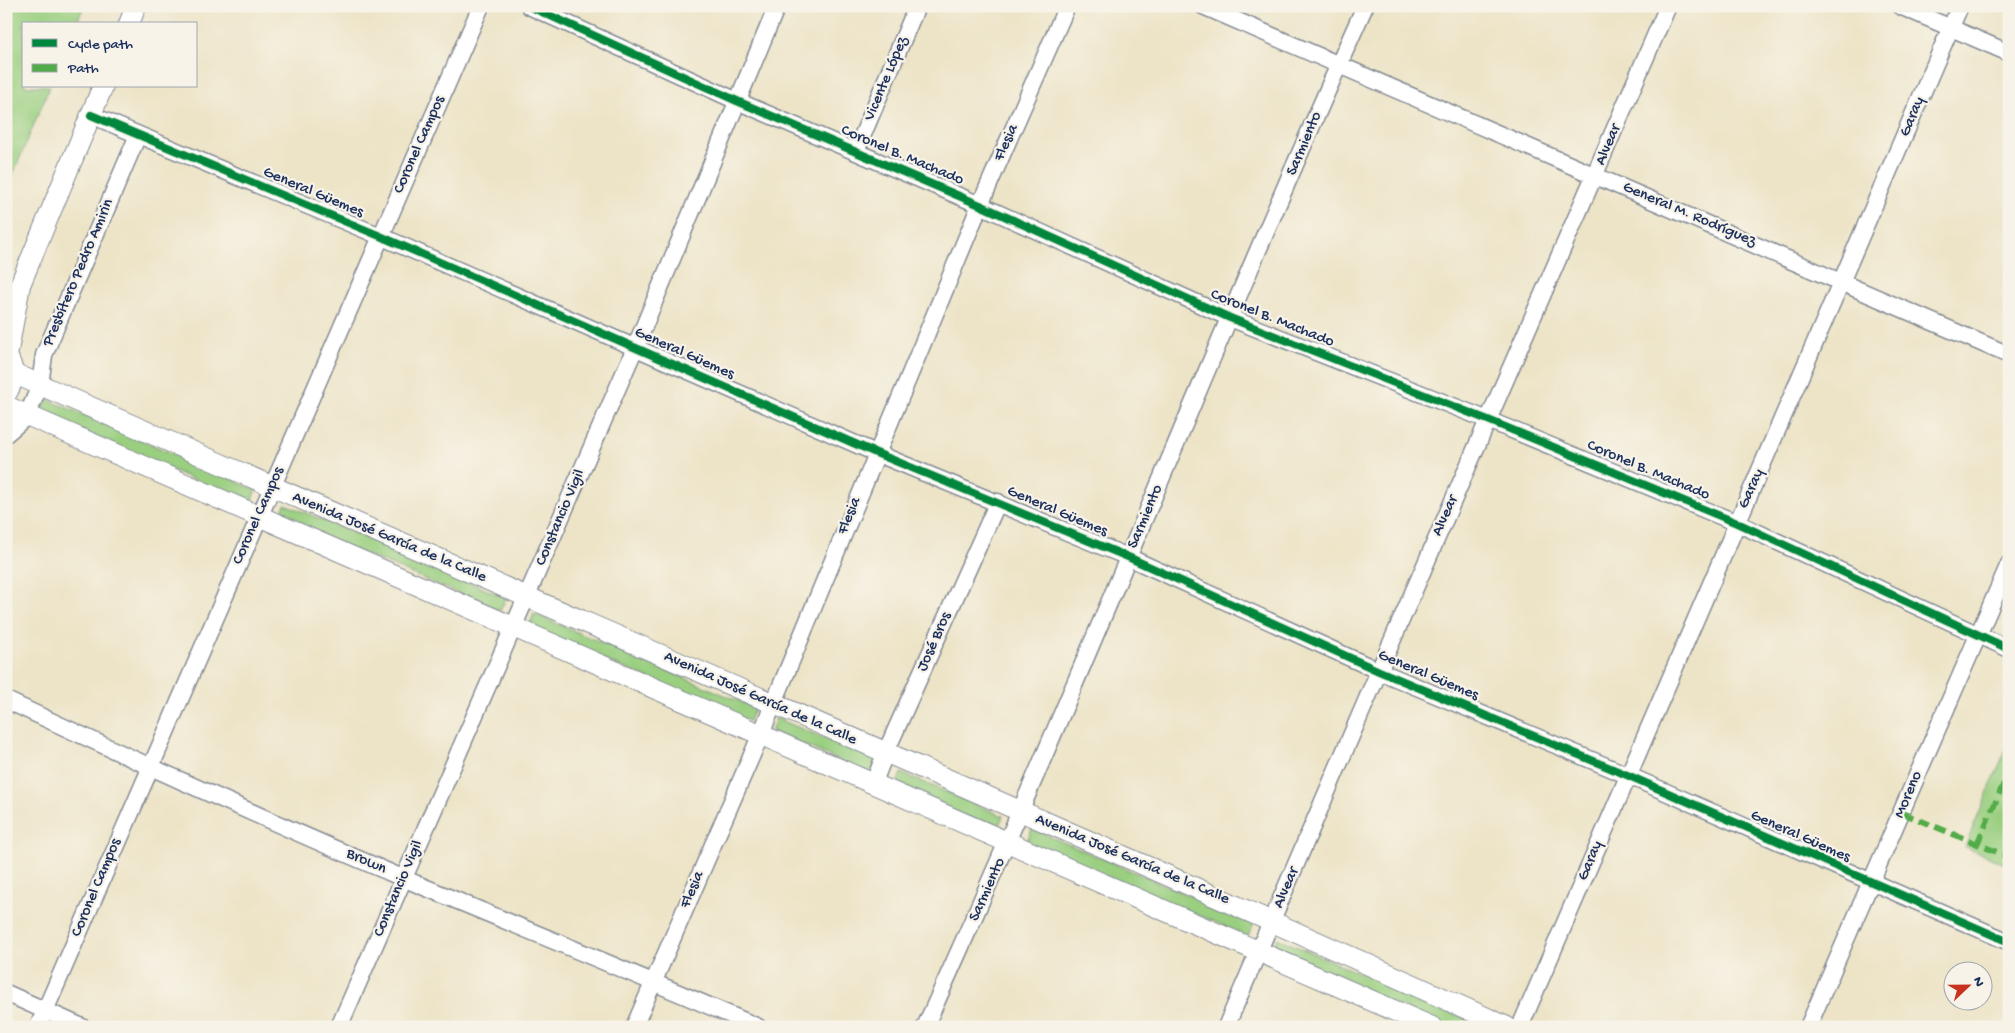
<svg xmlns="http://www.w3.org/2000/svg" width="2015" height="1033" viewBox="0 0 2015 1033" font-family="'Gochi Hand',sans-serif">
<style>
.green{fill:#9acf80;stroke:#5a7f6f}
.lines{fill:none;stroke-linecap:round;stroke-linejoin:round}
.minor-casing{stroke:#848a92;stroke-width:19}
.major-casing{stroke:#848a92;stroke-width:22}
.minor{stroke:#fff;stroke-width:16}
.major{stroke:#fff;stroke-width:20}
.quiet{stroke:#52ab49;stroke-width:6;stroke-dasharray:12 6;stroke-linecap:butt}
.cycleway-casing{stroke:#f7f3e8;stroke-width:11}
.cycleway{stroke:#00873e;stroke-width:8}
.labels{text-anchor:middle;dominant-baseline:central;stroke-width:4.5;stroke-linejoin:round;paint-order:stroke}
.street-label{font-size:16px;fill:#1b2f5e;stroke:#f7f3e8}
</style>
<rect width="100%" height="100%" fill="#f7f3e8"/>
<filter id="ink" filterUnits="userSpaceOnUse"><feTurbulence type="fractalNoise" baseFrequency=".02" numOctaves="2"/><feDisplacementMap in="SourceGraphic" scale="10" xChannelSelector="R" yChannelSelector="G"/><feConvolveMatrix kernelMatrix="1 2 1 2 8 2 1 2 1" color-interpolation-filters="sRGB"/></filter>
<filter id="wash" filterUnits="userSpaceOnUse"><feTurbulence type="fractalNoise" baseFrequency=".0096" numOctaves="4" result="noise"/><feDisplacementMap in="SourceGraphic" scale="20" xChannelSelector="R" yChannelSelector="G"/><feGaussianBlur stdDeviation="1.12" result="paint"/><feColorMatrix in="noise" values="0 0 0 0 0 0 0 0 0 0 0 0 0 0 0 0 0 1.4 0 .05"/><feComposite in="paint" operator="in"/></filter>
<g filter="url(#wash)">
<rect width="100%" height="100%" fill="#ede4c7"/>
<!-- green -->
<g class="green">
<polygon points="6,6 84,6 76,24 24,24 24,86 50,86 6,191"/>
<polygon points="47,399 256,490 250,504 41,413"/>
<polygon points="285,504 506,598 500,611 279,518"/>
<polygon points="534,614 755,708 749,721 528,628"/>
<polygon points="776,718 878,761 873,775 771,731"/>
<polygon points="2009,742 2009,866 1965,847"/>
<polygon points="901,773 1003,816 997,830 896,786"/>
<polygon points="1032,829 1254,923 1248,936 1026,843"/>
<polygon points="1277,938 1486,1027 1448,1027 1272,952"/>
</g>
</g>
<g filter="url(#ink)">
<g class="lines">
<!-- minor casing -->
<g class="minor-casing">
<g id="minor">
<polyline points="529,6 737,101 980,205 1230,318 1488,420 1737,523 2009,649"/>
<polyline points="1203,6 2009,355"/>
<polyline points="1900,6 2009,53"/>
<polyline points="91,115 380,236 876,453 1128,557 1379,671 1627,775 2009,942"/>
<polyline points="856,151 917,6"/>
<polyline points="6,434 27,416 40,385 44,355 138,135"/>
<path d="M6 700C138 762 271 822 405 879 522 928 641 976 758 1027"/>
<polyline points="874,782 885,754 998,502"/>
<polyline points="6,993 82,1027"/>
<polyline points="38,1027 481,6"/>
<polyline points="339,1027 635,348 777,6"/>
<polyline points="634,1027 761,734 980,205 1067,6"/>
<path d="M925 1027C1078 689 1213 344 1365 6"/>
<polyline points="1226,1027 1379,671 1668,6"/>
<polyline points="1520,1027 1960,6"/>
<polyline points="1808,1027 2009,564"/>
</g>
</g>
<!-- major casing -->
<g class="major-casing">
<g id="major">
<polyline points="129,24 136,6"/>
<polyline points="7,356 20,285 103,86"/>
<path d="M13 373C510 592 1012 803 1507 1027"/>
<path d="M6 394C13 384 15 372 9 360"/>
<polyline points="6,406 1432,1027"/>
</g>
</g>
<!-- minor -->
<use href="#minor" class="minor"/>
<!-- major -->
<use href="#major" class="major"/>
<!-- quiet -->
<g class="quiet">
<polyline points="1902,813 2009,857"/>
<polyline points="1977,844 2009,772"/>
</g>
<!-- cycleway casing -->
<g class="cycleway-casing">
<g id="cycleway">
<polyline points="529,6 737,101 980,205 1230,318 1488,420 1737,523 2009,649"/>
<polyline points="91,115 380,236 876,453 1128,557 1379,671 1627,775 2009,942"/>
</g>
</g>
<!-- cycleway -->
<use href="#cycleway" class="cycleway"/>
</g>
</g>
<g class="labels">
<!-- street labels -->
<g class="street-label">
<text transform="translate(887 79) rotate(-67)">Vicente López</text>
<text transform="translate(1913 117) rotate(-67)">Garay</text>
<text transform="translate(1007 143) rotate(-66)">Flesia</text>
<text transform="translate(1305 144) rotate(-67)">Sarmiento</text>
<text transform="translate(420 145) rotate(-66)">Coronel Campos</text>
<text transform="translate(1609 145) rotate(-67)">Alvear</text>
<text transform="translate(902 156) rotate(23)">Coronel B. Machado</text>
<text transform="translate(313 193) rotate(23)">General Güemes</text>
<text transform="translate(1689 215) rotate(23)">General M. Rodríguez</text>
<text transform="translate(79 273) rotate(-67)">Presbítero Pedro Amirin</text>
<text transform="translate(1272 319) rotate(22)">Coronel B. Machado</text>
<text transform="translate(684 354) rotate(24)">General Güemes</text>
<text transform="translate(1648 471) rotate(23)">Coronel B. Machado</text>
<text transform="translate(1752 489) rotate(-66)">Garay</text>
<text transform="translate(1057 512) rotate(23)">General Güemes</text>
<text transform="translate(259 516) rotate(-66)">Coronel Campos</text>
<text transform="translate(850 516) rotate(-68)">Flesia</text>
<text transform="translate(1446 516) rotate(-66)">Alvear</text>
<text transform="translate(1146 517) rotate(-67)">Sarmiento</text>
<text transform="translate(561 518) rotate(-67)">Constancio Vigil</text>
<text transform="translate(389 538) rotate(23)">Avenida José García de la Calle</text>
<text transform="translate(935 642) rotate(-66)">José Bros</text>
<text transform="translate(1428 676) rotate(23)">General Güemes</text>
<text transform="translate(760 699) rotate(24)">Avenida José García de la Calle</text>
<text transform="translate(1909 795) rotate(-67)">Moreno</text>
<text transform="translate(1800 837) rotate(24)">General Güemes</text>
<text transform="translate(1132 860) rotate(23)">Avenida José García de la Calle</text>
<text transform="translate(1591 861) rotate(-67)">Garay</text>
<text transform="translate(366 862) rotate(24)">Brown</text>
<text transform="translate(97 888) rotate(-67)">Coronel Campos</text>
<text transform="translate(1287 888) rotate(-67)">Alvear</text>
<text transform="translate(399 889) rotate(-67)">Constancio Vigil</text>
<text transform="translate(693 890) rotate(-67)">Flesia</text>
<text transform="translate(988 890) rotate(-66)">Sarmiento</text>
</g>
</g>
<!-- margin -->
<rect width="2015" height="1033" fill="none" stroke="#f7f3e8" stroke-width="25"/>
<!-- legend -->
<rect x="22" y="22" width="175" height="65" fill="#f7f3e8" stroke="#9fa5b1"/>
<rect x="32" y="39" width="25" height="8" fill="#00873e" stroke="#9fa5b1"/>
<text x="68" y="48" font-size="15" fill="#1b2f5e">Cycle path</text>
<rect x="32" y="64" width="25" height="8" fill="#52ab49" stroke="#9fa5b1"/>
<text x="68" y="72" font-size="15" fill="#1b2f5e">Path</text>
<!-- north arrow -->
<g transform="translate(1968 986) rotate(68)"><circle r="24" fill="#f7f3e8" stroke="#9fa5b1"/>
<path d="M0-4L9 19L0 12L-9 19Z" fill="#c8321e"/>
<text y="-8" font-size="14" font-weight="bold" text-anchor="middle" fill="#1b2f5e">N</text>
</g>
</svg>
